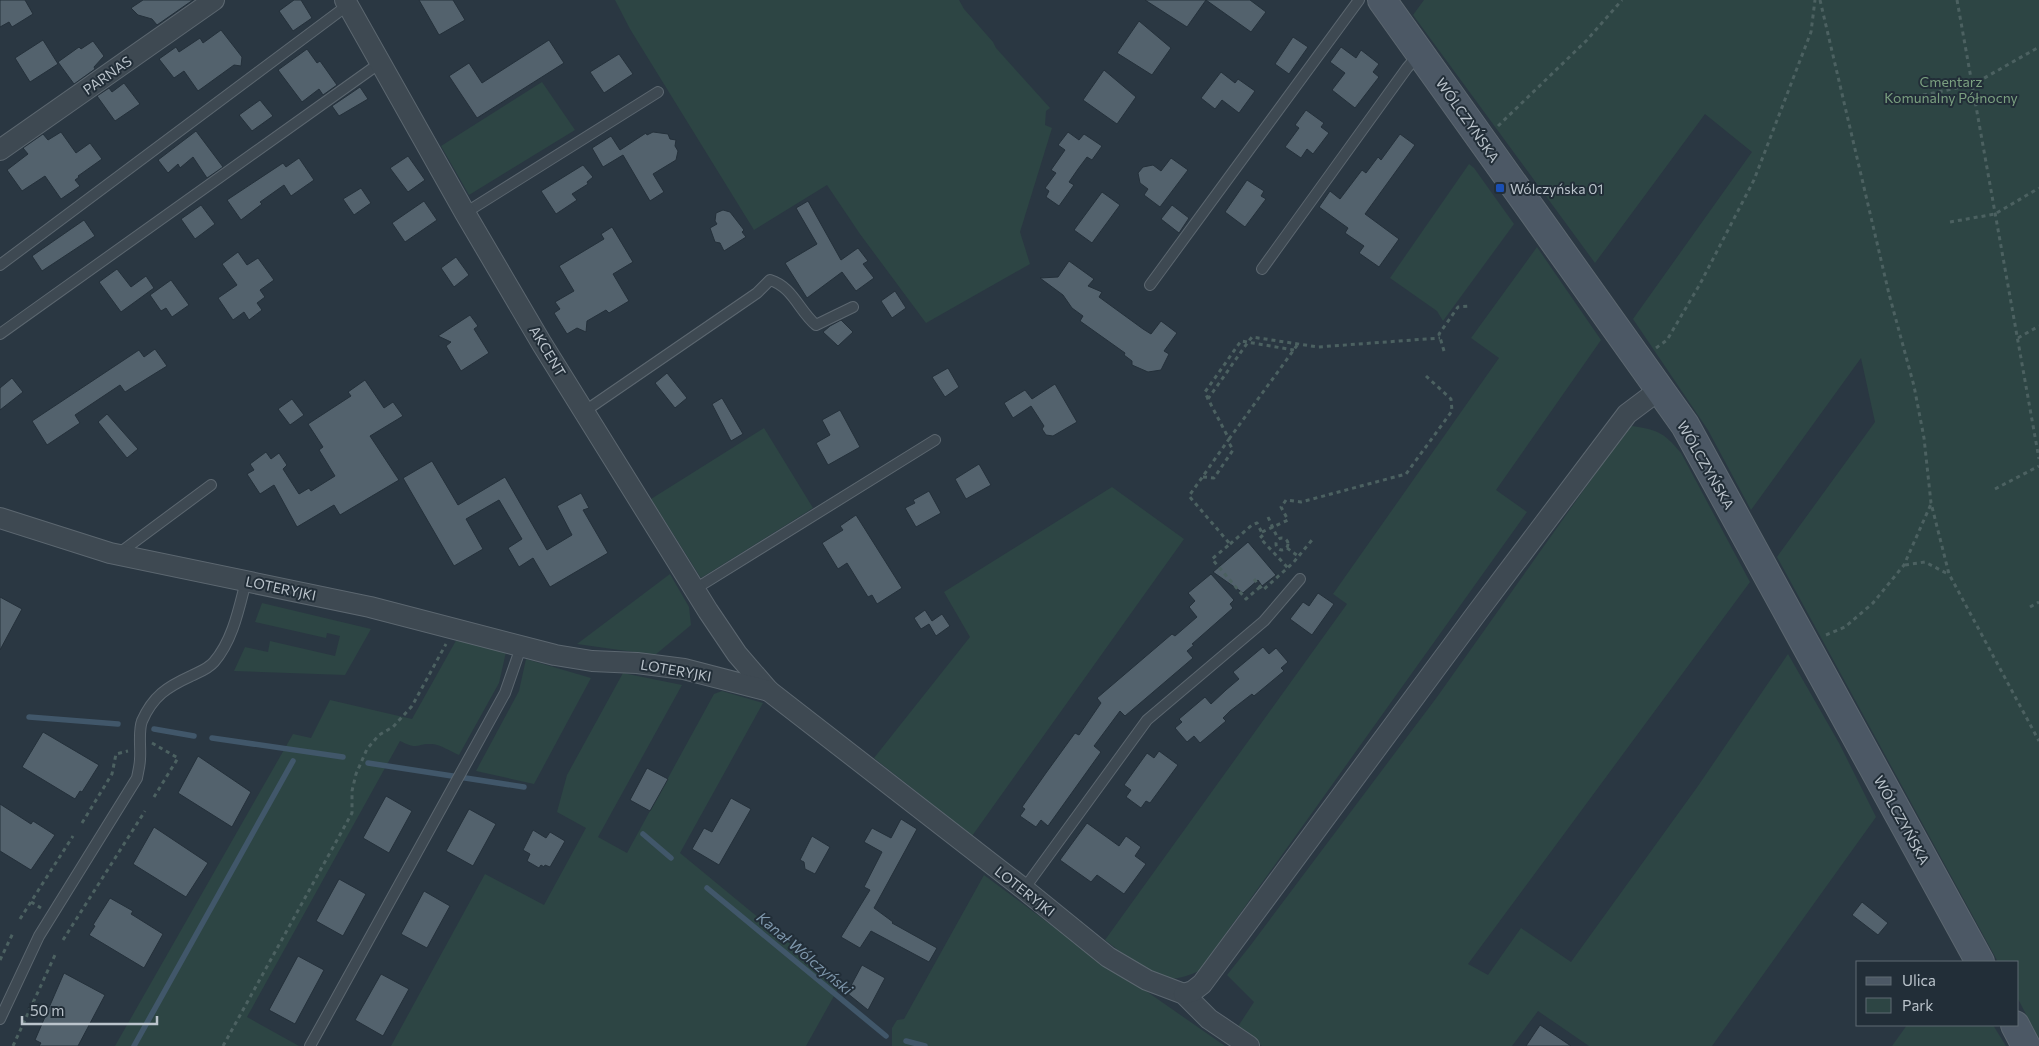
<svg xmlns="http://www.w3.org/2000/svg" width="2039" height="1046" viewBox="0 0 2039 1046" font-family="Commissioner,sans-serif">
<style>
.green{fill:#2d4544}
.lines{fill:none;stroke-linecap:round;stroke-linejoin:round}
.stream{stroke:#41576a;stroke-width:5.5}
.building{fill:#53626d;stroke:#24303a}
.lane-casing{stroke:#5c6770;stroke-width:12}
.street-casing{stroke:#5c6770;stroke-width:22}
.secondary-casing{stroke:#5c6770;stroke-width:30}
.path{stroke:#4c6161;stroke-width:3;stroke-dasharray:4 4;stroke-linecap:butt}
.lane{stroke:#3e4952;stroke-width:10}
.street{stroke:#3e4952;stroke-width:20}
.secondary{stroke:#4c5865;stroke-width:28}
.transit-dot{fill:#1a4fb4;stroke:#222e38;stroke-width:2}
.labels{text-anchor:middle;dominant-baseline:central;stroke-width:4;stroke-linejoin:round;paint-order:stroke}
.street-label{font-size:14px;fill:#bbc4cc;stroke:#222e38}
.park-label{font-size:14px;fill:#7ba080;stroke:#222e38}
.poi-label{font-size:14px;fill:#bbc4cc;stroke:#222e38;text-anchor:start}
.water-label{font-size:15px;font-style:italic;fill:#7e97ac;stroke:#222e38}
</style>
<rect width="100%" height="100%" fill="#2a3742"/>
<!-- green -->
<g class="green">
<polygon points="615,0 959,0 964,9 993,42 996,48 1050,108 1046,111 1045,125 1052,128 1020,232 1030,264 926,323 860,234 827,185 754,230 630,29"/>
<polygon points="1424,0 2039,0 2039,1039 2018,999 2018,962 1998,962 1777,557 1875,422 1861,358 1751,510 1708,430 1633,319 1752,152 1705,114 1595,263 1413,15"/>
<polygon points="542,82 575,130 469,195 441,146"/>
<polygon points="1469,164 1474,168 1514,224 1443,321 1437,311 1390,278"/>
<path d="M1537 247 1601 340 1496 490 1527 512 1199 971C1190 975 1179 979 1169 979 1150 978 1120 951 1105 940L1347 604 1333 594 1499 358 1471 338Z"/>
<path d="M1627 425C1656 430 1662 430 1681 453L1750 582 1468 964 1488 975 1521 928 1571 962 1698 786 1788 654 1839 743 1876 817 1712 1046H1589L1538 1011 1512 1046H1262L1237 1028 1254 1002 1227 975 1250 946 1437 697 1617 443Z"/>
<polygon points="764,428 813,508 701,578 651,499"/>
<polygon points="1112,487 1184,539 972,836 874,758 970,637 944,592"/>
<polygon points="670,574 689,607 691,625 655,655 577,644"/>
<polygon points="262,603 371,629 345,675 234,671 245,647 268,652 270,641 335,656 340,636 327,633 326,638 255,622"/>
<path d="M458 637 506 652 499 683 459 755C450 751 441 745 432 744 415 743 420 751 400 741L247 1017 299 1046H115L293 734 311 738 330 700 412 719Z"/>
<polygon points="526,659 591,678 534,784 476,771 519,691"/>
<polygon points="623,673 682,685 598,837 627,853 714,694 722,691 763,703 680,853 816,965 839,987 806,1046 391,1046 485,874 544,905 586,828 557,812 567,775"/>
<polygon points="984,875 1047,922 1225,1046 892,1046 892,1028 897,1020 904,1019"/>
<polygon points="1907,1025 1993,1025 2006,1046 1892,1046"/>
</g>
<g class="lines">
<!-- stream -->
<g class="stream">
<polyline points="29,717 118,724"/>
<polyline points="154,729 194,736"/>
<polyline points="212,738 343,757"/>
<polyline points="368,763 524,787"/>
<polyline points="643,834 671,858"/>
<polyline points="707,888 886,1036"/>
<polyline points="906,1041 925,1046"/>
<polyline points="134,1046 293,761"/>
</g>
</g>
<!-- building -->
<g class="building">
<polygon points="0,0 25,0 33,14 12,27 9,22 0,27"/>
<polygon points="143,0 193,0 157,25 152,19 138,15 131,8"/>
<polygon points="294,0 301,0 312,18 293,31 279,11"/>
<polygon points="419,0 453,0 465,20 439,35"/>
<polygon points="1145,0 1250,0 1266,12 1251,32 1206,0 1187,27"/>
<polygon points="1139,21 1171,48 1152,75 1117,53"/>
<polygon points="221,30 242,57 241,66 234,65 198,91 184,71 174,78 159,59 176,47 179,52 200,38 203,43"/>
<polygon points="1293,37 1308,47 1289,74 1275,64"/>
<polygon points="43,40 58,64 30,82 15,58"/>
<polygon points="549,40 564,63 477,118 449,76 469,63 482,83"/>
<polygon points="93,41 104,56 94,67 95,69 74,84 58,62 79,47 81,49"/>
<polygon points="1341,47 1356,58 1361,50 1379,64 1373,72 1379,77 1355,108 1332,90 1345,73 1330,62"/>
<polygon points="307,49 317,63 320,61 337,85 323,95 319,89 302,102 278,70"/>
<polygon points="619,54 633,74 604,93 590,72"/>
<polygon points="1104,70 1136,97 1117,124 1083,100"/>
<polygon points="1221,72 1235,83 1238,79 1255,91 1239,113 1222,100 1215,109 1201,98"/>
<polygon points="124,83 140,104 115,121 97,96 109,88 112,92"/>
<polygon points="360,87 368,99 339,116 332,106"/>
<polygon points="260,100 273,116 252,131 239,115"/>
<polygon points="1306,110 1324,123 1321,127 1329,133 1313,154 1307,149 1301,158 1285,147 1299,128 1295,125"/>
<polygon points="196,131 223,167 207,178 193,157 180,168 178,164 168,173 158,160"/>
<polygon points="61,132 76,153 90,143 102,159 78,176 79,177 75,180 80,186 61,199 45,176 22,191 7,170 28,154 23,148 43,134 48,140"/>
<polygon points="653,132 668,134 670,139 676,140 675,146 678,151 676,160 653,174 664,192 650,201 623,155 603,167 592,148 611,136 620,150 646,133 647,135"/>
<polygon points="1068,132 1079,140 1084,134 1102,146 1092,160 1087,157 1078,169 1069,182 1074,185 1059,206 1046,197 1049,191 1045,188 1056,173 1051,170 1065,150 1058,145"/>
<polygon points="1400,134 1415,145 1365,214 1399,239 1379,267 1359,253 1364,246 1345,233 1348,228 1319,207 1330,191 1340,199 1362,170 1366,173 1378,157 1381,160"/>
<polygon points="408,156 425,180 408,192 390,168"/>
<polygon points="299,158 314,180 291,196 284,185 260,202 262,204 241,220 227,200 283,163 286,167"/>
<polygon points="1171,158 1188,170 1160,207 1144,195 1148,189 1140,183 1138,173 1143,167 1153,165 1161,171"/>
<polygon points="583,165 593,177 587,182 588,184 572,194 577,200 556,214 541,191"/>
<polygon points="1247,180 1264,191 1261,196 1266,199 1245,227 1225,212"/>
<polygon points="361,188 371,203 354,215 343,199"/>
<polygon points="1102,192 1120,205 1092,243 1074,230"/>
<polygon points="424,201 437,220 405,242 392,223"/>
<polygon points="808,201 841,260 858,248 868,261 863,264 874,278 856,291 842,272 807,298 785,263 817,244 796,208"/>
<polygon points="201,205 215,224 195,239 181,219"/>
<polygon points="1172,205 1189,218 1179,233 1161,219"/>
<polygon points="723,210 730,212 744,230 742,232 746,237 724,251 720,243 715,242 710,228 717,224 715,221 716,213"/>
<polygon points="84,220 95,236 42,271 32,256"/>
<polygon points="612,227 633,262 613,274 629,301 609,313 606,310 587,321 586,332 577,328 567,334 554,313 560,309 555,302 574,291 559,266 604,239 601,234"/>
<polygon points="238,252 247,265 258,258 274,280 260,290 265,297 257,303 262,310 249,320 244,312 233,320 218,298 237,285 222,264"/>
<polygon points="456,257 469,275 454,287 441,268"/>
<polygon points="1069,261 1094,279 1088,286 1102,292 1099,297 1143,329 1151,334 1161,321 1177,333 1164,351 1169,354 1161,370 1148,372 1132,365 1132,361 1124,355 1125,353 1080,321 1083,316 1072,308 1063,295 1040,278 1058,277"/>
<polygon points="117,269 131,287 146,276 154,288 121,312 99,282"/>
<polygon points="171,280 189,305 172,317 166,308 161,311 150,295"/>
<polygon points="895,291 906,308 892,318 881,301"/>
<polygon points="470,315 478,326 474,329 489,353 461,371 446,346 451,342 438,336"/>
<polygon points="841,320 853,332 838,346 823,332 830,326"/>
<polygon points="155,349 167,366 125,392 120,385 75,415 80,423 47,445 32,421 139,350 144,357"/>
<polygon points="948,368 959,387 945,397 932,377"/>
<polygon points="667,373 687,398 675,408 655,383"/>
<polygon points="12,378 23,392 0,410 0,388"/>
<polygon points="365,380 384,408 393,402 403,416 370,436 399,480 340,515 334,505 297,527 274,485 260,494 247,474 254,470 250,464 266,452 271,459 279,453 287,465 283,469 299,494 309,488 311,491 335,476 319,450 323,447 308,424 351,396 348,392"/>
<polygon points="1055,384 1077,422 1053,436 1046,435 1042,429 1044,426 1031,406 1013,418 1004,403 1025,390 1032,399"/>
<polygon points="722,398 743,434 731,441 712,404"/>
<polygon points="292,399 304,415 290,425 278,409"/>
<polygon points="840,410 860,447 828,465 816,443 830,435 822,420"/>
<polygon points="107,414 138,449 127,458 98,422"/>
<polygon points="432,461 458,505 505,477 547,550 572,535 557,506 581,493 589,508 583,510 608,553 550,587 533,558 519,567 508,548 522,539 499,500 466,519 483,549 454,566 403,478"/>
<polygon points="979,464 991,485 966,499 955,479"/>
<polygon points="929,491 941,513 916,527 905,508 915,503 913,500"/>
<polygon points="856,515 902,588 877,604 872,595 868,597 847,563 838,569 822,543 843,530 840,526"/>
<polygon points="1248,542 1276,575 1262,586 1258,580 1243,593 1213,572"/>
<polygon points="1211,574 1234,600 1230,604 1233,608 1192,644 1194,645 1187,651 1193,658 1125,716 1120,711 1094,746 1101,752 1048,826 1041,820 1036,827 1020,816 1025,809 1022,807 1046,773 1075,733 1079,735 1101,703 1097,698 1172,634 1175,636 1197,617 1189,607 1195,601 1188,593"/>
<polygon points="1318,593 1334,604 1312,635 1290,619 1303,602 1309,606"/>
<polygon points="0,597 22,609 0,650"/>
<polygon points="925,610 932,621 942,614 950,626 936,636 929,624 921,629 914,618"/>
<polygon points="1263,647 1269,654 1276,648 1288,662 1281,668 1284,671 1254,696 1252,694 1230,711 1223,718 1226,721 1200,743 1194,736 1187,742 1175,728 1182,722 1179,719 1205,697 1211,704 1226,690 1239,679 1233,672"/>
<polygon points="43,732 99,765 82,792 80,791 75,799 22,767"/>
<polygon points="1159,751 1178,765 1150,803 1146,801 1141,808 1126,797 1131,790 1124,785 1147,753 1154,758"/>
<polygon points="198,756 251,792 232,827 178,793"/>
<polygon points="647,768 668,779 650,811 630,800"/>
<polygon points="386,796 412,811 389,853 363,838"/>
<polygon points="731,798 751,809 719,865 692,849 704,828 712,832"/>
<polygon points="0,804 31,824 33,821 55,835 31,870 0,851"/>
<polygon points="469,809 496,824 473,866 446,851"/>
<polygon points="901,819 917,829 874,908 893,922 892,923 937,948 929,962 871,931 860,948 841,937 870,890 864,887 882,852 864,842 872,828 891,838"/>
<polygon points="1087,823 1119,846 1126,836 1141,847 1135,856 1146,864 1124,894 1097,875 1091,882 1060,860"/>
<polygon points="154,827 208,863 186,897 133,864"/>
<polygon points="533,830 546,838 550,832 565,841 550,867 545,865 544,867 541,865 539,868 527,861 530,854 523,850"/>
<polygon points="812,836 830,847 815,874 805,869 804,862 800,860"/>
<polygon points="339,879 366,894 343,936 316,921"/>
<polygon points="424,891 450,906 427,948 401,934"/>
<polygon points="110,898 133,911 131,914 163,934 144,968 89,935 95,926 93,925"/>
<polygon points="1862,902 1888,923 1878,935 1852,915"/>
<polygon points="298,956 324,970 295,1024 269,1010"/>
<polygon points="862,965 885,978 868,1010 847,993"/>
<polygon points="64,973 105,995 78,1046 39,1046 41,1043 35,1040"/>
<polygon points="381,974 409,989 383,1036 355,1020"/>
<polygon points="1540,1025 1571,1046 1526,1046"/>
</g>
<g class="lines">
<!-- lane casing -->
<g class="lane-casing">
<g id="lane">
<polyline points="465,213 658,92"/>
<polyline points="0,265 348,5"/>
<polyline points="1262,269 1407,68 1419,54"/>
<polyline points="1150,285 1359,0"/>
<polyline points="0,334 380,63"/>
<path d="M585 411 757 293 770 280C793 287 799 311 816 325L853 307"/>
<polyline points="118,554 211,485"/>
<polyline points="695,589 935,440"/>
<polyline points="1024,889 1147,720 1264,621 1300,579"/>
<path d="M0 1019 39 936 137 778C138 772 140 765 140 759 141 747 138 732 142 721 153 696 167 687 191 676 199 672 208 669 214 662 233 640 239 608 246 581"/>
<polyline points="310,1046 505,693 521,647"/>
</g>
</g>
<!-- street casing -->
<g class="street-casing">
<g id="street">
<polyline points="345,0 465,213 542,344 708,611 737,654 769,691"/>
<polyline points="0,150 214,0"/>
<polyline points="0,518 110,553 370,607 555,655 592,661 637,663 684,669 769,691 1024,889 1108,957 1147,980 1184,994 1209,1019 1249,1046"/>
<polyline points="1184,994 1193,991 1202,984 1476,614 1627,414 1659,390"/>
</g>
</g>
<!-- secondary casing -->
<g class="secondary-casing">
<g id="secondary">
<polyline points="1382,0 1685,425 1980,962"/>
<polyline points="2015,1025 2026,1046"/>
</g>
</g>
<!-- path -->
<g class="path">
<polyline points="1820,0 1889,294 1914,386 1924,438 1931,503 1949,574 2039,741"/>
<polyline points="1957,0 2039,459"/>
<polyline points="1923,95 1972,85 2039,47"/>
<polyline points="1498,126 1587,40 1622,0"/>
<polyline points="1950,222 1995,214 2039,188"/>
<polyline points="2018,338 2039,326"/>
<polyline points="1656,348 1667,340 1700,284 1754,180 1811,32 1815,0"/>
<polyline points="1444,351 1439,334 1458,307 1470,306"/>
<polyline points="1208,399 1205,392 1241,341 1294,350"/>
<polyline points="1229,439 1298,344"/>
<polyline points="1203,477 1214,478 1233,450 1228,441"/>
<polyline points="1995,489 2039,466"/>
<polyline points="1268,517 1278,539"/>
<polyline points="1262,532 1288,520 1281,507 1286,500 1301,502 1406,474 1452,411 1451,399 1426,376"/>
<circle cx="1282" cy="544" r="6"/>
<polyline points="1230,544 1252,525 1257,523 1263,535 1260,538 1288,568"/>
<polyline points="1287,548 1298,556"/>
<polyline points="1905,565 1925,562 1948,574"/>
<polyline points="1254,579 1263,590 1293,563 1312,540"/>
<polyline points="1260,587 1246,599 1212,559 1230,544 1189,496 1229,439 1208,399 1248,342 1252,337 1318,347 1440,338"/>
<polyline points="2030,607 2039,602"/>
<polyline points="1826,635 1845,627 1873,603 1904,565 1931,504"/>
<polyline points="152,743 178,758 154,797"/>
<polyline points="82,823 112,774 116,754 128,751"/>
<polyline points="31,902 41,908"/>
<polyline points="20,919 73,836"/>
<polyline points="63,940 145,811"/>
<polyline points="0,960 13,933"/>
<polyline points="13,1046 55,955"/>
<polyline points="223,1046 352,813 352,791 356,774 367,749 379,735 393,727 412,706 446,644"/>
</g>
<!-- lane -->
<use href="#lane" class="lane"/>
<!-- street -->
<use href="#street" class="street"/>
<!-- secondary -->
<use href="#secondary" class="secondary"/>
</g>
<!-- markers -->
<rect class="transit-dot" x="1495" y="183" width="10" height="10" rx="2.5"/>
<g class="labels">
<!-- street labels -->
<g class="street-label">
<text transform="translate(107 75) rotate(-35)">PARNAS</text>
<text transform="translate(1468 120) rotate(55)">WÓLCZYŃSKA</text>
<text transform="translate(548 351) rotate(59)">AKCENT</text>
<text transform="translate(1706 465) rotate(60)">WÓLCZYŃSKA</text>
<text transform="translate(281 588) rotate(12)">LOTERYJKI</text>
<text transform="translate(676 670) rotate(10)">LOTERYJKI</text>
<text transform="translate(1902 820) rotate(61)">WÓLCZYŃSKA</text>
<text transform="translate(1025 891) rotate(38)">LOTERYJKI</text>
</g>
<!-- park labels -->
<g class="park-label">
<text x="1951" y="81">Cmentarz<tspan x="1951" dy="16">Komunalny Północny</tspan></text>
</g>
<!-- poi labels -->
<g class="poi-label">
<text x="1510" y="188">Wólczyńska 01</text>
</g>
<!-- water labels -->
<g class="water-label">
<text transform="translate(805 953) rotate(40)">Kanał Wólczyński</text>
</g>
</g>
<!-- legend -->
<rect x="1856" y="961" width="162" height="65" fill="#222e38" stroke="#5f6a73"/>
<rect x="1866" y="977" width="25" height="8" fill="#4c5865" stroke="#5f6a73"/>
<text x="1902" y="986" font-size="15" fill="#bbc4cc">Ulica</text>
<rect x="1866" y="998" width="25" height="15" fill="#2d4544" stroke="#5f6a73"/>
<text x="1902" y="1011" font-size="15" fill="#bbc4cc">Park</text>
<!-- scale -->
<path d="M22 1016v8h135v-8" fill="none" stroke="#bbc4cc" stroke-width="2.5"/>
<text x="30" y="1016" font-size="15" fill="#bbc4cc" stroke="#222e38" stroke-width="4" paint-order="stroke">50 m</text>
</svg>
